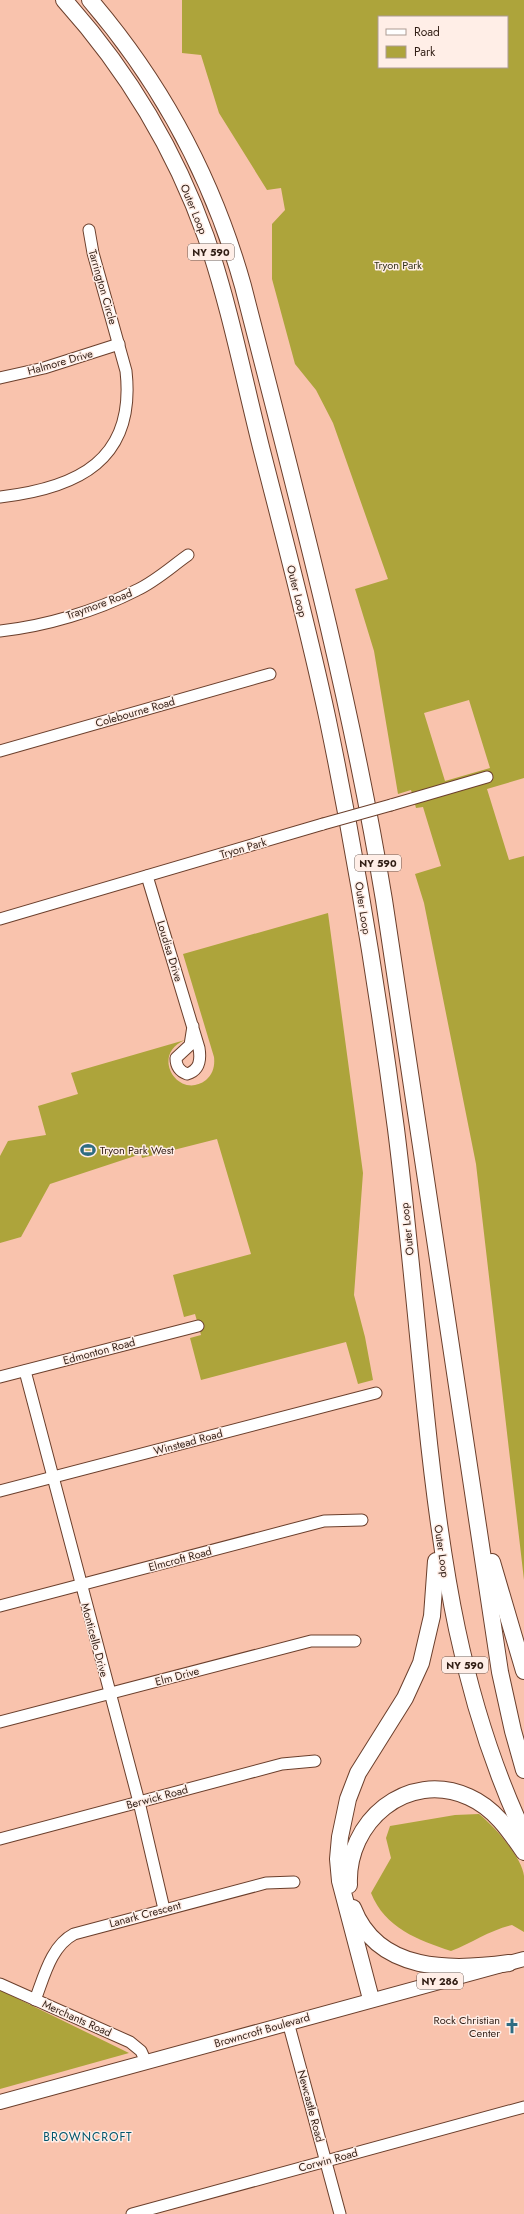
<svg xmlns="http://www.w3.org/2000/svg" width="524" height="2214" viewBox="0 0 524 2214" font-family="Jost,sans-serif">
<style>
.green{fill:#ada43b;fill-rule:evenodd}
.lines{fill:none;stroke-linecap:round;stroke-linejoin:round}
.minor-casing{stroke:#6b3f2c;stroke-width:13}
.major-casing{stroke:#6b3f2c;stroke-width:16}
.highway-casing{stroke:#6b3f2c;stroke-width:18}
.minor{stroke:#fff;stroke-width:11}
.major{stroke:#fff;stroke-width:14}
.highway{stroke:#fff;stroke-width:16}
.minor-bridge-casing{stroke:#6b3f2c;stroke-width:13;stroke-linecap:butt}
.minor-bridge{stroke:#fff;stroke-width:11}
.labels{text-anchor:middle;dominant-baseline:central;stroke-width:3;stroke-linejoin:round;paint-order:stroke}
.shield{fill:#ffeee7;stroke:#6f5c54;stroke-width:1}
.shield-label{font-size:10px;font-weight:bold;fill:#311e15}
.street-label{font-size:11px;fill:#311e15;stroke:#ffeee7}
.park-label{font-size:11px;fill:#35331c;stroke:#ffeee7}
.poi-label{font-size:11px;fill:#311e15;stroke:#ffeee7;text-anchor:start}
.neighbourhood-label{font-size:12px;letter-spacing:1px;fill:#00566d;stroke:#ffeee7}
</style>
<rect width="100%" height="100%" fill="#f9c3ad"/>
<!-- green -->
<g class="green">
<path d="M182 0H524V778L487 789 509 860 524 856V1580L476 1164 424 903 415 874 441 866 423 807 416 808 411 790 398 794 374 651 355 589 388 579 333 423 316 390 295 364 272 279V224L285 210 281 188 267 190 219 113 201 55 182 53ZM379 17H507V67H379ZM469 700 490 768 445 781 424 713Z"/>
<path d="M328 913 363 1173 354 1295 365 1337 373 1380 358 1384 346 1342 201 1380 190 1338 201 1335 195 1314 184 1317 173 1275 251 1254 217 1139 142 1158 141 1154 50 1184 21 1237 0 1243V1156L8 1141 46 1135 38 1106 78 1094 71 1073 185 1040C149 1055 179 1101 206 1080 213 1074 215 1066 214 1057L183 954Z"/>
<path d="M479 1814C494 1826 522 1857 524 1876 524 1894 524 1914 524 1932L512 1925C490 1930 472 1943 451 1951 418 1940 385 1928 371 1893L391 1858 386 1838 390 1826 455 1815Z"/>
<polygon points="0,1990 129,2053 0,2089"/>
</g>
<g class="lines">
<!-- minor casing -->
<g class="minor-casing">
<g id="minor">
<polyline points="0,378 44,368 119,344"/>
<path d="M0 497C78 488 136 460 126 371L93 253 89 230"/>
<path d="M0 631C46 626 96 611 137 590 156 581 171 567 188 555"/>
<polyline points="0,751 270,674"/>
<polyline points="391,805 487,777"/>
<path d="M147 876 199 1048C201 1060 200 1070 187 1074 179 1071 176 1066 176 1058L190 1045 193 1026"/>
<polyline points="0,919 323,824"/>
<polyline points="25,1371 139,1802 164,1909"/>
<polyline points="0,1377 198,1326"/>
<polyline points="0,1491 376,1393"/>
<polyline points="0,1606 324,1521 362,1520"/>
<polyline points="0,1722 311,1641 355,1641"/>
<polyline points="0,1839 282,1764 315,1761"/>
<polyline points="0,1984 130,2042 141,2051 146,2062"/>
<path d="M35 2000C44 1977 51 1946 74 1934L266 1883 294 1882"/>
<polyline points="288,2022 340,2214"/>
<polyline points="132,2214 524,2107"/>
</g>
</g>
<!-- major casing -->
<g class="major-casing">
<polyline id="major" points="0,2102 524,1959"/>
</g>
<!-- highway casing -->
<g class="highway-casing">
<g id="highway">
<path d="M64 0C126 69 175 150 206 237 230 307 244 380 262 451 285 541 309 631 328 721 356 856 378 992 396 1129 408 1224 416 1320 426 1415 441 1561 461 1700 524 1834"/>
<path d="M90 0C162 84 213 179 243 286 295 489 350 693 384 900L500 1672 513 1731 524 1770"/>
<polyline points="492,1562 524,1671"/>
<path d="M349 1885C346 1822 407 1769 469 1797 494 1808 509 1830 524 1852"/>
<path d="M353 1908C378 1973 452 1971 509 1963"/>
<polyline points="371,1999 340,1881 338,1859 340,1837 348,1799 358,1773 405,1698 421,1663 432,1616 436,1561"/>
</g>
</g>
<!-- minor -->
<use href="#minor" class="minor"/>
<!-- major -->
<use href="#major" class="major"/>
<!-- highway -->
<use href="#highway" class="highway"/>
<!-- minor-bridge casing -->
<g class="minor-bridge-casing">
<polyline id="minor-bridge" points="323,824 391,805"/>
</g>
<!-- minor-bridge -->
<use href="#minor-bridge" class="minor-bridge"/>
</g>
<!-- icons -->
<defs>
<g id="stadium-bare" transform="scale(1.2)"><path d="M0-5a6.5 5 0 1 0 0 10a6.5 5 0 1 0 0-10ZM-3.5-1.8h7v3.6h-7Z" fill="#2e6c82" stroke="#ffeee7" stroke-width="2.5" paint-order="stroke"/></g>
<g id="church-bare" transform="scale(1.2)"><path d="M-1.2-6h2.4v3.5h3.3v2.4h-3.3V6h-2.4V-.1h-3.3v-2.4h3.3Z" fill="#2e6c82" stroke="#ffeee7" stroke-width="2.5" paint-order="stroke"/></g>
</defs>
<g fill-rule="evenodd">
<use href="#stadium-bare" x="88" y="1150"/>
<use href="#church-bare" x="512" y="2026"/>
</g>
<g class="labels">
<!-- shield labels -->
<g class="shield">
<rect x="188" y="244" width="46" height="16" rx="3"/>
<rect x="355" y="855" width="46" height="16" rx="3"/>
<rect x="442" y="1657" width="46" height="16" rx="3"/>
<rect x="417" y="1973" width="46" height="16" rx="3"/>
</g>
<g class="shield-label">
<text x="211" y="252">NY 590</text>
<text x="378" y="863">NY 590</text>
<text x="465" y="1665">NY 590</text>
<text x="440" y="1981">NY 286</text>
</g>
<!-- street labels -->
<g class="street-label">
<text transform="translate(194 209) rotate(68)">Outer Loop</text>
<text transform="translate(103 287) rotate(74)">Tarrington Circle</text>
<text transform="translate(60 362) rotate(-16)">Halmore Drive</text>
<text transform="translate(297 591) rotate(76)">Outer Loop</text>
<text transform="translate(99 604) rotate(-20)">Traymore Road</text>
<text transform="translate(135 712) rotate(-16)">Colebourne Road</text>
<text transform="translate(243 848) rotate(-16)">Tryon Park</text>
<text transform="translate(363 908) rotate(81)">Outer Loop</text>
<text transform="translate(170 951) rotate(73)">Loudisa Drive</text>
<text transform="translate(407 1229) rotate(-96)">Outer Loop</text>
<text transform="translate(99 1351) rotate(-15)">Edmonton Road</text>
<text transform="translate(188 1442) rotate(-15)">Winstead Road</text>
<text transform="translate(442 1551) rotate(82)">Outer Loop</text>
<text transform="translate(180 1559) rotate(-15)">Elmcroft Road</text>
<text transform="translate(95 1640) rotate(75)">Monticello Drive</text>
<text transform="translate(177 1676) rotate(-15)">Elm Drive</text>
<text transform="translate(157 1797) rotate(-15)">Berwick Road</text>
<text transform="translate(145 1914) rotate(-15)">Lanark Crescent</text>
<text transform="translate(77 2018) rotate(24)">Merchants Road</text>
<text transform="translate(262 2030) rotate(-16)">Browncroft Boulevard</text>
<text transform="translate(311 2106) rotate(75)">Newcastle Road</text>
<text transform="translate(328 2160) rotate(-15)">Corwin Road</text>
</g>
<!-- park labels -->
<g class="park-label">
<text x="398" y="265">Tryon Park</text>
</g>
<!-- poi labels -->
<g class="poi-label">
<text x="100" y="1150">Tryon Park West</text>
<text x="500" y="2020" text-anchor="end">Rock Christian<tspan x="500" dy="13">Center</tspan></text>
</g>
<!-- neighbourhood labels -->
<g class="neighbourhood-label">
<text x="88" y="2137">BROWNCROFT</text>
</g>
</g>
<!-- legend -->
<rect x="378" y="16" width="130" height="52" fill="#ffeee7" stroke="#ad9b93"/>
<rect x="386" y="29" width="20" height="6" fill="#ffffff" stroke="#ad9b93"/>
<text x="414" y="36" font-size="12" fill="#311e15">Road</text>
<rect x="386" y="46" width="20" height="12" fill="#ada43b" stroke="#ad9b93"/>
<text x="414" y="56" font-size="12" fill="#311e15">Park</text>
</svg>
